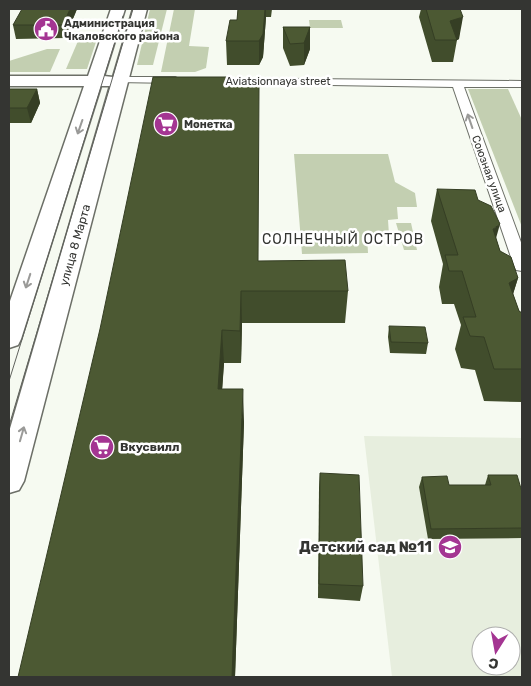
<svg xmlns="http://www.w3.org/2000/svg" width="531" height="686" viewBox="0 0 531 686" font-family="Rubik,sans-serif">
<style>
.built{fill:#e7eede;fill-rule:evenodd}
.green{fill:#c3cfb1}
.lines{fill:none;stroke-linecap:round;stroke-linejoin:round}
.street-casing{stroke:#6c6f67;stroke-width:2}
.secondary-casing{stroke:#6c6f67;stroke-width:3}
.street{fill:#fff;fill-rule:evenodd}
.secondary{fill:#fff;fill-rule:evenodd}
.tram{stroke:#60625d;stroke-width:1}
.wall{fill:#414d2c}
.shaded-wall{fill:#353e24}
.building{fill:#4c5933;stroke:#353e24}
.oneway{stroke:#9a9a98}
.labels{text-anchor:middle;dominant-baseline:central;stroke-width:5;stroke-linejoin:round;paint-order:stroke}
.far-poi-label{font-size:11px;font-weight:bold;fill:#343532;stroke:#fff;text-anchor:start}
.far-street-label{font-size:11px;fill:#343532;stroke:#fff}
.street-label{font-size:12px;fill:#343532;stroke:#fff}
.poi-label{font-size:12px;font-weight:bold;fill:#343532;stroke:#fff;text-anchor:start}
.neighbourhood-label{font-size:14px;letter-spacing:1px;fill:#343532;stroke:#fff}
.near-poi-label{font-size:15px;font-weight:bold;fill:#343532;stroke:#fff;text-anchor:end}
</style>
<rect width="100%" height="100%" fill="#f6faf1"/>
<!-- built -->
<path class="built" d="M364 436 522 438V677H392ZM481 636H511V666H481Z"/>
<!-- green -->
<g class="green">
<polygon points="150,9 167,9 153,65 137,65"/>
<polygon points="174,9 195,9 189,46 209,47 206,68 195,72 161,72"/>
<polygon points="309,20 341,20 343,28 310,28"/>
<polygon points="81,34 98,36 87,69 66,69"/>
<polygon points="47,49 60,49 50,72 9,72 9,61"/>
<polygon points="468,89 508,89 522,120 522,227"/>
<polygon points="294,154 388,154 395,182 415,193 417,207 397,207 398,219 388,220 389,235 367,235 368,253 302,254"/>
<polygon points="396,223 411,223 417,250 404,250"/>
</g>
<g class="lines">
<!-- street casing -->
<g class="street-casing">
<g id="street">
<polygon points="120,77 175,77 181,80 175,83 116,82 114,80"/>
<polygon points="203,78 522,81 522,87 464,87 522,245 522,271 516,270 514,266 453,87 199,83 197,81 199,79"/>
</g>
</g>
<!-- secondary casing -->
<g class="secondary-casing">
<polygon id="secondary" points="111,9 125,9 104,76 113,77 133,9 147,9 24,481 19,490 9,493 9,432 110,86 101,86 21,339 18,345 9,348 9,304 84,86 9,86 9,76 88,76"/>
</g>
<!-- street -->
<use href="#street" class="street"/>
<!-- secondary -->
<use href="#secondary" class="secondary"/>
<!-- tram -->
<g class="tram">
<polyline points="9,381 123,16"/>
<polyline points="9,426 133,9"/>
</g>
</g>
<!-- wall -->
<g class="wall">
<polygon points="77,9 65,38 16,39 13,25"/>
<polygon points="238,9 272,9 271,17 266,17 263,57 259,65 227,65 226,41 237,20"/>
<polygon points="421,9 460,9 459,39 457,40 453,62 432,62 419,17"/>
<polygon points="283,27 310,27 310,49 304,65 290,66 283,48"/>
<polygon points="227,86 258,261 348,291 345,323 242,323 241,363 224,363 222,389 244,422 235,677 18,677"/>
<polygon points="9,89 37,89 40,103 31,123 9,123"/>
<polygon points="437,189 478,200 496,238 500,251 518,278 513,294 519,311 522,313 522,402 484,401 475,370 461,368 455,349 461,325 454,304 442,304 439,287 443,264 431,221"/>
<polygon points="389,326 428,343 426,354 390,353 388,337"/>
<polygon points="320,473 363,586 360,601 318,598 319,488"/>
<polygon points="488,475 522,492 522,538 428,539 419,487 422,477 449,485 485,485"/>
</g>
<!-- shaded-wall -->
<g class="shaded-wall">
<polygon points="70,9 77,9 65,38 63,25"/>
<polygon points="265,9 266,9 266,17 263,57 259,65 259,41"/>
<polygon points="463,17 459,39 457,40 450,21"/>
<polygon points="310,27 310,49 304,65 304,43"/>
<polygon points="37,89 40,103 31,123 27,108"/>
<polygon points="500,224 491,256 493,229"/>
<polygon points="518,278 508,310 509,283"/>
<polygon points="241,291 242,323 241,363 240,331"/>
<polygon points="222,330 224,363 220,421 218,389"/>
<polygon points="243,389 244,422 235,677 232,677"/>
</g>
<!-- building -->
<g class="building">
<polygon points="22,9 70,9 63,25 13,25"/>
<polygon points="238,9 265,9 263,34 259,41 226,41 230,20 237,20"/>
<polygon points="426,9 460,9 463,17 450,21 457,40 435,40"/>
<polygon points="283,27 310,27 304,43 290,44"/>
<polygon points="153,77 227,77 225,86 259,85 258,261 345,260 348,291 241,291 240,331 222,330 218,389 243,389 232,677 18,677 100,329"/>
<polygon points="9,89 37,89 27,108 9,108"/>
<polygon points="437,189 475,190 478,200 491,206 500,224 493,229 500,251 511,257 518,278 509,283 519,311 522,313 522,369 494,369 484,337 470,336 463,317 476,317 462,271 449,271 445,255 458,255"/>
<polygon points="389,326 425,327 428,343 391,342"/>
<polygon points="320,473 359,475 363,586 319,584"/>
<polygon points="488,475 517,475 522,492 522,528 431,529 422,477 447,476 449,485 491,485"/>
</g>
<!-- one-way arrows -->
<defs><path id="oneway-shaft" d="M-6 0H5M1.5-3L5.5 0L1.5 3" fill="none" stroke-width="1.6" stroke-linecap="round" stroke-linejoin="round" transform="scale(1.25)"/></defs>
<g class="oneway">
<use href="#oneway-shaft" transform="translate(470 121) rotate(-109)"/>
<use href="#oneway-shaft" transform="translate(80 127) rotate(109)"/>
<use href="#oneway-shaft" transform="translate(28 281) rotate(108)"/>
<use href="#oneway-shaft" transform="translate(22 434) rotate(-74)"/>
</g>
<!-- icons -->
<defs>
<g id="civic-disc" transform="scale(1.25)"><circle r="9.5" fill="#a43592" stroke="#fff"/><path d="M-.6-6.5H3V-4.5H.6V-3L4-1V1h2V6H-6V1h2V-1L-.6-3ZM-1.2 2.5V6h2.4V2.5Z" fill="#fff"/></g>
<g id="supermarket-disc" transform="scale(1.25)"><circle r="9.5" fill="#a43592" stroke="#fff"/><path d="M-6-5.5h2.5l.6 2H6L4.5 2H-2.5L-4.4-4H-6ZM-1.5 3.2a1.3 1.3 0 1 0 .1 0ZM3 3.2a1.3 1.3 0 1 0 .1 0Z" fill="#fff"/></g>
<g id="school-disc" transform="scale(1.25)"><circle r="9.5" fill="#a43592" stroke="#fff"/><path d="M0-5L7-2L0 1L-7-2ZM-4 1L0 2.5L4 1V4Q0 6-4 4Z" fill="#fff"/></g>
</defs>
<g fill-rule="evenodd">
<use href="#civic-disc" x="46" y="29"/>
<use href="#supermarket-disc" x="166" y="124"/>
<use href="#supermarket-disc" x="102" y="447"/>
<use href="#school-disc" x="450" y="547"/>
</g>
<g class="labels">
<!-- far-poi labels -->
<g class="far-poi-label">
<text x="64" y="23">Администрация<tspan x="64" dy="13">Чкаловского района</tspan></text>
<text x="184" y="124">Монетка</text>
</g>
<!-- far-street labels -->
<g class="far-street-label">
<text x="278" y="81">Aviatsionnaya street</text>
<text transform="translate(489 174) rotate(70)">Союзная улица</text>
</g>
<!-- street labels -->
<g class="street-label">
<text transform="translate(75 245) rotate(-74)">улица 8 Марта</text>
</g>
<!-- poi labels -->
<g class="poi-label">
<text x="120" y="447">Вкусвилл</text>
</g>
<!-- neighbourhood labels -->
<g class="neighbourhood-label">
<text x="343" y="239">СОЛНЕЧНЫЙ ОСТРОВ</text>
</g>
<!-- near-poi labels -->
<g class="near-poi-label">
<text x="432" y="547">Детский сад №11</text>
</g>
</g>
<!-- border -->
<rect width="531" height="686" fill="none" stroke="#343532" stroke-width="20"/>
<!-- north arrow -->
<g transform="translate(496 651) rotate(191)"><circle r="24" fill="#ffffff" stroke="#aeaead"/>
<path d="M0-4L9 19L0 12L-9 19Z" fill="#a43592"/>
<text y="-8" font-size="14" font-weight="bold" text-anchor="middle" fill="#343532">С</text>
</g>
</svg>
